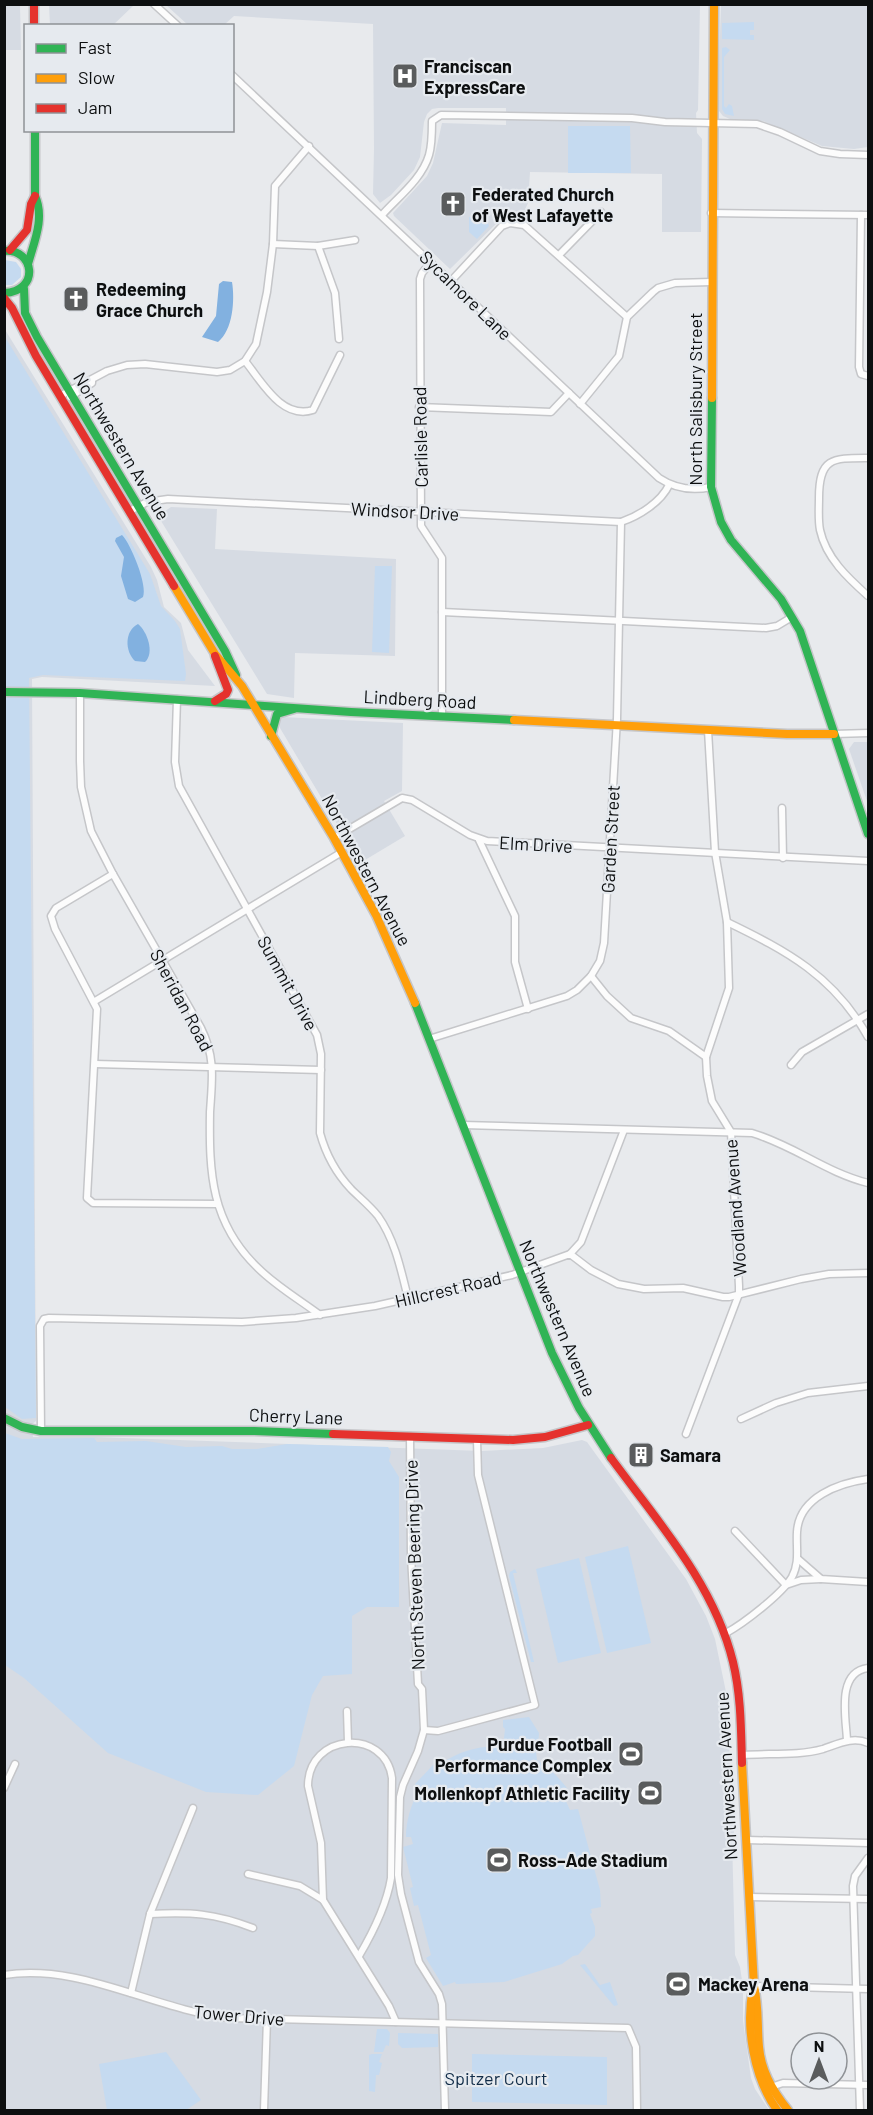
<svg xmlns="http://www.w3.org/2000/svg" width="873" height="2115" viewBox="0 0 873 2115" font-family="Barlow,sans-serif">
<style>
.built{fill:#d6dbe3}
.green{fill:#c5daf0}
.water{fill:#82b1e0}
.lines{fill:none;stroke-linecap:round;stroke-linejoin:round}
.street-casing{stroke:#c5c6c9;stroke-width:9}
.fast-casing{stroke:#c5c6c9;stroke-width:11}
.slow-casing{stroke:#c5c6c9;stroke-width:11}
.jam-casing{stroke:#c5c6c9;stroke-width:11}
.street{stroke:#fcfcfc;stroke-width:6}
.fast{stroke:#30b455;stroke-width:8}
.slow{stroke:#ff9f0a;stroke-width:8}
.jam{stroke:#e5322d;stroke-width:8}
.labels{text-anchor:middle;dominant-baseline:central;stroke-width:4.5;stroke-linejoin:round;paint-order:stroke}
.poi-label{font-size:18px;font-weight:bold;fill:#0d0f10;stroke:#e6eaef;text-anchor:start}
.street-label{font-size:18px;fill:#0d0f10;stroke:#e6eaef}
.park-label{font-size:18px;fill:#112c48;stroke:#e6eaef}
</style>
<rect width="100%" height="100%" fill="#e8eaed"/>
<!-- built -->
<g class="built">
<polygon points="4,5 20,5 21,50 5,50"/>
<polygon points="49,5 49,4 134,5 112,26 50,25"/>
<polygon points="166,5 700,5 698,110 696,113 697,133 702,139 701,232 662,232 662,174 530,172 528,203 522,216 506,217 499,221 450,269 394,216 393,213 427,176 433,163 442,123 506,125 506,108 438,108 432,109 427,114 424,122 420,157 414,170 391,195 380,203 373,194 374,149 373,24 234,16 224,25 188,25"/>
<polygon points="721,5 868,5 868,147 854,149 822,146 763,121 730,119 723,116 719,111 718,94"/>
<polygon points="4,328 151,567 157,580 164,607 181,623 188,650 215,686 42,677 32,679 36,1418 36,1421 32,1424 33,1437 95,1437 482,1451 543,1448 582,1440 587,1442 686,1579 706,1616 715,1639 726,1692 734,1833 732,1837 735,1955 740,1967 743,1987 743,2021 751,2078 755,2089 769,2110 5,2110"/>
<polygon points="171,507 217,509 215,549 396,559 395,656 295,653 294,698 267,694 158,516"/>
<polygon points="282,717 403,723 402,791 384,801 405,836 360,863 280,728 279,722"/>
<polygon points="854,742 868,742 868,804 849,749"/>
</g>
<!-- green -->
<g class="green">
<polygon points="754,22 754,30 750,30 750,35 754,35 754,40 722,39 722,23"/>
<polygon points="726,47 730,50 724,57 724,106 726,108 729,104 732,106 734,116 725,114 722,109 722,48"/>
<polygon points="568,126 630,126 631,173 568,173"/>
<polygon points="469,217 486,217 489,226 477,239 469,232"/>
<polygon points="5,260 16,262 21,269 21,277 12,285 5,285"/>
<polygon points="5,337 150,574 161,606 175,621 180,629 186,674 185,681 43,675 29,678 36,1418 22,1419 5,1407"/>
<polygon points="375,566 392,566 389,653 372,652"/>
<polygon points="5,1433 22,1439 94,1438 97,1442 146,1441 186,1447 222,1446 232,1449 257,1449 287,1444 388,1447 391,1452 389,1461 399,1477 399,1607 367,1607 352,1616 352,1674 323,1676 312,1695 294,1766 258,1795 206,1792 108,1753 24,1678 5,1665"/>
<polygon points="628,1546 651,1643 607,1653 585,1557"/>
<polygon points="579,1558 601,1653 558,1663 536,1569"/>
<polygon points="515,1569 517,1573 513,1573 534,1662 531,1662 509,1576 510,1572"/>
<path d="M529 1717 539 1733 538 1746 524 1745V1747L536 1752 537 1760C549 1768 560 1778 569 1791L563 1795 570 1810 578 1809 600 1890 601 1907 591 1909 592 1913 590 1914 595 1927V1936L578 1955 573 1956 562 1964 504 1982 456 1984 455 1982 443 1986 426 1958 431 1955 418 1905 414 1906 410 1888 413 1887 403 1847 413 1844 411 1837H406C406 1820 411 1806 418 1791L415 1784 434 1764 439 1768 443 1766 442 1763C460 1751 481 1745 503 1747L505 1729 503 1727V1720Z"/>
<polygon points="585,1964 600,1985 610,1982 618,2005 614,2006 580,1965"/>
<polygon points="377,2029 387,2029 390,2033 389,2046 386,2045 383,2052 374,2052"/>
<polygon points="398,2033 438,2034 438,2047 402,2048 398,2044"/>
<polygon points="166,2052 201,2100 186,2110 107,2110 99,2064"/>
<polygon points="372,2054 382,2054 379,2062 382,2063 379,2075 376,2075 375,2092 369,2091 369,2055"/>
<polygon points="472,2054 607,2057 607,2105 472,2102"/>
</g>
<!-- water -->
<g class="water">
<path d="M223 281 232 282C235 300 233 330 218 342L202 337 216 316 219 284Z"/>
<path d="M122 535C131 544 148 586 143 597L135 602 128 599 121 576 124 557 115 541 116 538Z"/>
<path d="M138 624C147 631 155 653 145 662L135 661C125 652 124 631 138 624Z"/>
</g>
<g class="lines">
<!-- street casing -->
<g class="street-casing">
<g id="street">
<polyline points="154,4 178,26"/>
<path d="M232 75 659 478C674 488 692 491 711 487"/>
<polyline points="711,213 868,215"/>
<path d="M382 215C398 197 422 179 429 155 432 145 432 132 432 121L441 115 632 118 665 122 757 124 780 132 820 151 840 154 868 155"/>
<polyline points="861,215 859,367 861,374 868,376"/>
<polyline points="273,244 318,246 355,240"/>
<polyline points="318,246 335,293 339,339"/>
<polyline points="559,255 601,212"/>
<polyline points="431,262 422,273 420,279 421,526 442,558 442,717"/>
<polyline points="451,281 502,226 510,223 524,225 627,317"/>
<path d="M245 361C262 382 282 420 313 410L340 355"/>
<polyline points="60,396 107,371 127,365 145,364 217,372 230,370 245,361 256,344 267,292 273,244 275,186 309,146"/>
<polyline points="70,397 92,383 92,380"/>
<polyline points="580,404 619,356 627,317 653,292 658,288 675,283 711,282"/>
<polyline points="419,407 551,412 569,393"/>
<path d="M868 458C833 458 819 457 819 498 819 508 818 520 820 530 826 558 848 578 868 596"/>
<path d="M130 511 147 502 168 499 621 522C639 516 661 502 669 485"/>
<polyline points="442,612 766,628 777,626 792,617"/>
<path d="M80 693V761L81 787 91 831 113 874 201 1028C216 1058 212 1080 210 1112 209 1173 211 1223 258 1268 276 1286 300 1300 320 1315"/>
<path d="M177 699 175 762 179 786 317 1035 321 1054 320 1133C326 1155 336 1173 351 1189 360 1198 370 1206 378 1216 395 1240 401 1270 408 1298"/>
<polyline points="834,734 868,733"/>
<polyline points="782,808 783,858"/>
<polyline points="334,838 402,798 412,800 470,835 487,841 868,861"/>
<polyline points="479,840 515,916 515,962 528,1009"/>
<polyline points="113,874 56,908 51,916 55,929 97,1009 87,1198 93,1203 217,1204"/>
<path d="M727 922C787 951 834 976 868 1037"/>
<polyline points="591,976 607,996 631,1018 669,1031 706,1057"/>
<polyline points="95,1001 342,852"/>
<polyline points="429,1039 567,996 577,990 591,976 600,961 604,943 617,719 621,522"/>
<polyline points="95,1064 321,1070"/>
<polyline points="791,1065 802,1052 868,1014"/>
<path d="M463 1125 752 1133C795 1146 825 1172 868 1183"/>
<polyline points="570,1254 581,1242 624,1130"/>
<polyline points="741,1419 776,1403 808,1393 868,1386"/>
<polyline points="41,1431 40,1326 44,1319 49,1318 242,1322 296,1318 375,1306 512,1275 570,1254 591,1270 618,1284 644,1289 683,1288 723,1297 729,1297 801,1279 829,1274 868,1273"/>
<polyline points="686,1434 739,1294 739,1286 731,1132 712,1101 707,1076 706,1057 729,988 727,922 715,852 708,730"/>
<polyline points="410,1436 411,1556 418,1684 422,1689 424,1730 418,1751 403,1785 400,1797 398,1875 401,1894 419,1962 439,1994 442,2004 445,2110"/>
<polyline points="735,1531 786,1585 801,1580 821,1579"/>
<polyline points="798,1559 821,1579 868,1582"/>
<path d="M726 1633C743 1624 782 1594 792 1577 800 1562 796 1548 797 1532 799 1497 839 1483 868 1479"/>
<polyline points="347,1711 348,1742"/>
<polyline points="424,1730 438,1731 535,1705 478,1475 477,1440"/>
<path d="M847 1740C846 1718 836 1672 868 1668"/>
<path d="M743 1755C768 1753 798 1756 823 1749 838 1744 853 1736 868 1743"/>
<polyline points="4,1788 15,1764"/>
<polyline points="747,1840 868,1843"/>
<polyline points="248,1874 300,1886 323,1900 389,2006 396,2022"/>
<polyline points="749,1897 868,1899"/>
<path d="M323 1900 321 1843 308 1786C308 1733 385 1727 392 1778L391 1878C387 1903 372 1934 359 1956"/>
<path d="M150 1914C191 1912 214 1913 253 1928"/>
<path d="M4 1975C83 1963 153 2010 230 2018L628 2028 636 2047 637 2110"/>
<polyline points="754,1986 868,1989"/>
<polyline points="131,1993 150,1914 193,1808"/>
<polyline points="771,2087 783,2083 868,2085"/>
<polyline points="264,2110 267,2019"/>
<polyline points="860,2110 853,1886 855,1876 868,1858"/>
</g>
</g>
<!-- fast casing -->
<g class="fast-casing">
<g id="fast">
<path d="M4 251C34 248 41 291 4 293"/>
<path d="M28 264C34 242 45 218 35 196V130"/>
<polyline points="24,289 25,313 37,337 225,651 236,675"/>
<polyline points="712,398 711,487 721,522 731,540 781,599 800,631 868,834"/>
<polyline points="4,692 80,693 351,712 514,720"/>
<polyline points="271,736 277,714 294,709"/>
<polyline points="415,1003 552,1353 579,1408 611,1458"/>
<polyline points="4,1418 22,1427 41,1431 254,1431 333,1434"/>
</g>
</g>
<!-- slow casing -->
<g class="slow-casing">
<g id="slow">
<polyline points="712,398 714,4"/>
<polyline points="174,586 215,654 242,686 334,838 376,915 415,1003"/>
<polyline points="514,720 787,734 834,734"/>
<path d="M742 1763 754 1986C759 2006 757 2026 759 2047 761 2071 773 2092 788 2110"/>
<path d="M753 1988C745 2027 754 2078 777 2110"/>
</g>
</g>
<!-- jam casing -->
<g class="jam-casing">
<g id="jam">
<polyline points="34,4 34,26"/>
<polyline points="10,250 27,230 31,204 35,196"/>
<polyline points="4,298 12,308 36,356 174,586"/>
<polyline points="215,656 228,690 226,694 215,701"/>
<polyline points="333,1434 513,1440 545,1437 588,1425"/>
<path d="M611 1458C658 1522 714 1584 733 1662 741 1695 741 1729 742 1763"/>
</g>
</g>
<!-- street -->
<use href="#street" class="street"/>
<!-- fast -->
<use href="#fast" class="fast"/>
<!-- slow -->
<use href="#slow" class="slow"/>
<!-- jam -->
<use href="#jam" class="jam"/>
</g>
<!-- icons -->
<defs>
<g id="hospital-square" transform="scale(1.35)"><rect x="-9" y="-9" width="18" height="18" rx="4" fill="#5a5c5d" stroke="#e6eaef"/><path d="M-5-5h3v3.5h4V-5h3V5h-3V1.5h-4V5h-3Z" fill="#fff"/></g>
<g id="church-square" transform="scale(1.35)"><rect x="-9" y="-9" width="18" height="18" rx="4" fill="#5a5c5d" stroke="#e6eaef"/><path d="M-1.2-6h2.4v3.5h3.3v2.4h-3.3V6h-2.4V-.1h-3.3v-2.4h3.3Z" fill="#fff"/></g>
<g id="building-square" transform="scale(1.35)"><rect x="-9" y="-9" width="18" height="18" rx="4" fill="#5a5c5d" stroke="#e6eaef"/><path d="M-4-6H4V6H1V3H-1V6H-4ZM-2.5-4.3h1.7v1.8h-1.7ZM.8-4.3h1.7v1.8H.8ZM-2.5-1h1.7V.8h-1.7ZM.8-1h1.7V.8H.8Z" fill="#fff"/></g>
<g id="stadium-square" transform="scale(1.35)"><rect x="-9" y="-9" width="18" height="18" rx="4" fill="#5a5c5d" stroke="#e6eaef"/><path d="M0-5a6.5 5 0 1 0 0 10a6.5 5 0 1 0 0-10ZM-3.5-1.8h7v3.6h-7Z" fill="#fff"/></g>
</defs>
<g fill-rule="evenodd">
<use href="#hospital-square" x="405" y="76"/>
<use href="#church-square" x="453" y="204"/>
<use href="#church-square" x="76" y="299"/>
<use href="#building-square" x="641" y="1455"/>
<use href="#stadium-square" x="631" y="1754"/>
<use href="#stadium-square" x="650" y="1793"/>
<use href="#stadium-square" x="499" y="1860"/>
<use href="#stadium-square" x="678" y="1984"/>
</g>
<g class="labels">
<!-- poi labels -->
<g class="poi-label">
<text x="424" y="66">Franciscan<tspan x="424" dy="21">ExpressCare</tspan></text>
<text x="472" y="194">Federated Church<tspan x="472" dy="21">of West Lafayette</tspan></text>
<text x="96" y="289">Redeeming<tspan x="96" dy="21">Grace Church</tspan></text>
<text x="660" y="1455">Samara</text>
<text x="612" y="1744" text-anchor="end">Purdue Football<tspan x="612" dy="21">Performance Complex</tspan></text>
<text x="630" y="1793" text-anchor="end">Mollenkopf Athletic Facility</text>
<text x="518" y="1860">Ross–Ade Stadium</text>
<text x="698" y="1984">Mackey Arena</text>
</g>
<!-- street labels -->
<g class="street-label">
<text transform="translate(466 295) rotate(44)">Sycamore Lane</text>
<text transform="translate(695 399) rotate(-90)">North Salisbury Street</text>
<text transform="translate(420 437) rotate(-91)">Carlisle Road</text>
<text transform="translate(122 446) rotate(59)">Northwestern Avenue</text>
<text transform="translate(405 511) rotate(3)">Windsor Drive</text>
<text transform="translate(420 699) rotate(3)">Lindberg Road</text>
<text transform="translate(610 839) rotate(-87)">Garden Street</text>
<text transform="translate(536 844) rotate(3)">Elm Drive</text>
<text transform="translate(367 870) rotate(62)">Northwestern Avenue</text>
<text transform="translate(288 983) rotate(61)">Summit Drive</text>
<text transform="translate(182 1000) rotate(62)">Sheridan Road</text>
<text transform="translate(735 1208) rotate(-94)">Woodland Avenue</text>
<text transform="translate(448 1289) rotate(-13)">Hillcrest Road</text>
<text transform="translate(558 1318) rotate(67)">Northwestern Avenue</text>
<text transform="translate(296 1416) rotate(2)">Cherry Lane</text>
<text transform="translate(414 1565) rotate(-92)">North Steven Beering Drive</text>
<text transform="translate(726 1776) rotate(-93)">Northwestern Avenue</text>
<text transform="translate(239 2015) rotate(5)">Tower Drive</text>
</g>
<!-- park labels -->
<g class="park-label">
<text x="496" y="2078">Spitzer Court</text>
</g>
</g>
<!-- border -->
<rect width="873" height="2115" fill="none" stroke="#0d0f10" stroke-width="12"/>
<!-- legend -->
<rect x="24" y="24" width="210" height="108" fill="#e6eaef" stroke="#8f9296" stroke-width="1.5"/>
<rect x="36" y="44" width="30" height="9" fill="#30b455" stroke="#8f9296" stroke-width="1.5"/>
<text x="78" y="54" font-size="18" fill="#0d0f10">Fast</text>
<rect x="36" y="74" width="30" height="9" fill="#ff9f0a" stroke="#8f9296" stroke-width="1.5"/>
<text x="78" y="84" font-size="18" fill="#0d0f10">Slow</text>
<rect x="36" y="104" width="30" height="9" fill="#e5322d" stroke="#8f9296" stroke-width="1.5"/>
<text x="78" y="114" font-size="18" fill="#0d0f10">Jam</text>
<!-- north arrow -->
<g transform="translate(819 2061)"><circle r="28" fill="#e6eaef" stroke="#8f9296" stroke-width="1.5"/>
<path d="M0-4.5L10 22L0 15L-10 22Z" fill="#5a5c5d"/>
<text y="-9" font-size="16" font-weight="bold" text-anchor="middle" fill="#0d0f10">N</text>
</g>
</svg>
